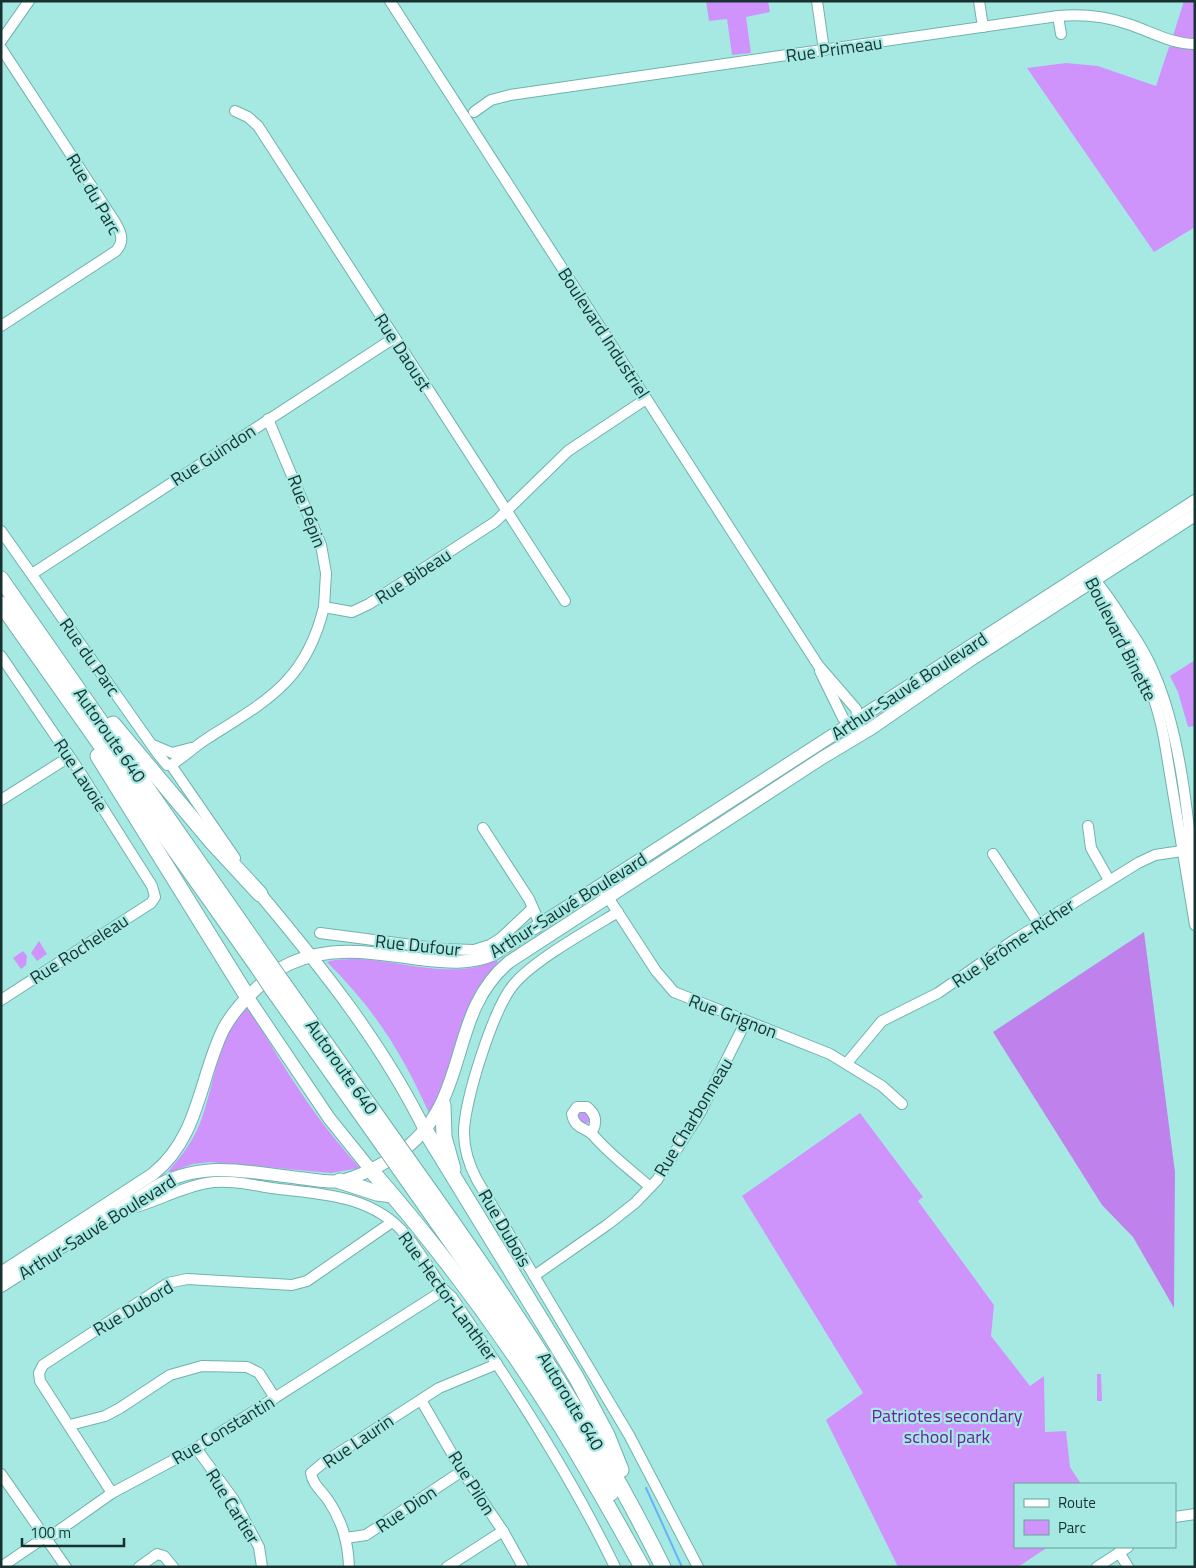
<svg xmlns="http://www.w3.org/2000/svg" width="1196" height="1568" viewBox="0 0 1196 1568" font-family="'Titillium Web',sans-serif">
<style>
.green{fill:#cf94fc}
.forest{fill:#bf82ec}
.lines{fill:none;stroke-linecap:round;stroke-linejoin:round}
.stream{stroke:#68b2fb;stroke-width:2}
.minor-casing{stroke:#70b2ad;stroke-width:12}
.major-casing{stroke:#70b2ad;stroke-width:14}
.highway-casing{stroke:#70b2ad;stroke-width:17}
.minor{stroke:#fff;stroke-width:10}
.major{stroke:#fff;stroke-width:12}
.highway{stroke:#fff;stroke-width:15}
.highway-bridge-casing{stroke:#70b2ad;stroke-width:17;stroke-linecap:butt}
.highway-bridge{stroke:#fff;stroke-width:15}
.labels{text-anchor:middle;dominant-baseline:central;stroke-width:4.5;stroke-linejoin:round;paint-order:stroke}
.street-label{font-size:18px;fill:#173230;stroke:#a6e9e3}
.park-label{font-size:18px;fill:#701f9e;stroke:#a6e9e3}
</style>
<rect width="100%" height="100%" fill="#a6e9e3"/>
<!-- green -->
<g class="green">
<polygon points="706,1 768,1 770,12 746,17 751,53 732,55 727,19 709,21"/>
<polygon points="1184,1 1195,1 1195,40 1173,36"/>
<polygon points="1195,43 1195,227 1154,252 1027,68 1066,63 1098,66 1156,86 1169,47"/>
<polygon points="1195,660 1195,726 1188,727 1178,692 1170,676"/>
<polygon points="39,941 47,954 37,961 31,953"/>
<polygon points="23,951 27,956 26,965 21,969 13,958"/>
<path d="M496 958 498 962C454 1009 460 1063 430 1115 402 1053 376 1011 327 962 334 959 343 960 350 959 392 957 460 984 496 958Z"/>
<path d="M249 1007C283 1067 313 1116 360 1168L331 1173 210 1162 193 1164 166 1174C178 1160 189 1147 197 1130 214 1095 216 1031 249 1007Z"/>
<circle cx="584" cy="1117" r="7"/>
<polygon points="860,1113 923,1197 918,1201 994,1305 991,1336 1030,1386 1044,1376 1045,1432 1066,1431 1070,1467 1081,1484 1015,1484 1015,1547 1048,1547 1018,1567 898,1567 826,1420 863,1393 742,1196"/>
<polygon points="1097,1374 1101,1374 1102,1401 1097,1401"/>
</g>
<!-- forest -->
<polygon class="forest" points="1144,932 1175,1172 1174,1308 1133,1237 1102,1205 993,1032"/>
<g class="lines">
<!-- stream -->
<polyline class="stream" points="646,1488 682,1567"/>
<!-- minor casing -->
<g class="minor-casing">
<g id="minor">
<polyline points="390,1 818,665 856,709 862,734"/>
<polyline points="817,1 824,50"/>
<polyline points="979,1 983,27"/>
<polyline points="1058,16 1061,34"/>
<polyline points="1,41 29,1"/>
<path d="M1 48 115 222C121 232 125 241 116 251L1 326"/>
<polyline points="235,111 248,117 258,126 565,601"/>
<path d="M474 112 491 100 510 95 1058 16C1082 14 1105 16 1128 24 1150 31 1171 44 1195 44"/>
<polyline points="268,419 321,545 326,573 324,607"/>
<polyline points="1,531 158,754 167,765 171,765 235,858"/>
<polyline points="32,574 394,338"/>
<path d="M1090 575C1103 588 1112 602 1122 618 1134 636 1146 653 1154 673 1181 734 1189 823 1195 889"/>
<path d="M1088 577C1098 602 1116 624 1130 647 1147 675 1158 707 1164 738L1195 925"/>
<polyline points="1,656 78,769 152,886 155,897 151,903 1,1000"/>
<polyline points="820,671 843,718 860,735"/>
<polyline points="153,745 172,753 191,748"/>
<path d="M171 765C184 757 195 746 208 738 268 700 306 681 324 607L352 612 369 604 495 522 568 451 646 399"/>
<polyline points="1,800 69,757"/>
<polyline points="1088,826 1091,848 1109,880"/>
<polyline points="483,828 529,899 540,924"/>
<polyline points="993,854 1039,924"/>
<polyline points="600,885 656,971 674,992 830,1054 882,1086 902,1104"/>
<path d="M618 912C590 929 536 959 515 983 494 1006 464 1101 464 1133 464 1150 469 1165 477 1180L629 1435 698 1567"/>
<polyline points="320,933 443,949 474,950 490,945 501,938 532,909"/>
<polyline points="847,1063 882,1021 938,993 1014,940 1138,863 1155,855 1195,849"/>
<path d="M591 1133C598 1123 596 1114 587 1107H577L572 1114C575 1130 586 1127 593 1135 610 1155 631 1170 650 1187"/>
<path d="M120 1211C150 1206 177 1188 207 1183 230 1179 256 1186 279 1189 324 1194 373 1196 405 1234 420 1251 431 1272 444 1290L452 1297C511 1384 569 1472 615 1567"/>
<polyline points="534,1276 607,1225 635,1203 657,1180 700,1113 746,1021"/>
<polyline points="421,1400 462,1471 503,1531 523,1567"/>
<polyline points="70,1425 105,1416 120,1408 170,1375 202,1366 247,1367 259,1373 275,1398"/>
<polyline points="196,1448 234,1500 259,1547 262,1567"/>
<polyline points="1,1474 66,1567"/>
<polyline points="112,1493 40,1381 39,1373 43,1365 168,1283 187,1279 292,1285 307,1281 392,1222"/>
<polyline points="1175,1517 1195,1514"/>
<polyline points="346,1538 366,1535 462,1471"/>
<polyline points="1119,1552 1128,1567"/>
<polyline points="1,1567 45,1537 54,1534 112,1493 196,1448 444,1290"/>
<polyline points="139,1567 157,1554 164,1556 173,1567"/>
<path d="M349 1567C348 1541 342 1521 328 1500 321 1490 313 1485 311 1473L323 1463 439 1388 497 1364"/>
<polyline points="447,1567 503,1531"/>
<polyline points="1097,1567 1128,1547"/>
</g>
</g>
<!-- major casing -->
<g class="major-casing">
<g id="major">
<path d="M260 894C322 968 382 1043 425 1130"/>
<polyline points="247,996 329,1118 370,1169"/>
<path d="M1 1273 153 1174C199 1137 199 1080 223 1030 232 1013 242 1002 256 989 266 979 276 970 289 964 331 944 376 953 419 959 445 962 470 965 494 954L1195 501"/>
<path d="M1 1286 152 1189C199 1159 246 1172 299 1178 311 1179 328 1183 340 1181 357 1178 384 1164 398 1154 473 1103 445 1015 509 962L822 758 872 728 969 661 1195 515"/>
</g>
</g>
<!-- highway casing -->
<g class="highway-casing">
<g id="highway">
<polyline points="1,579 269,963"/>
<polyline points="1,604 259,969"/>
<polyline points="113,724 212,842 260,894"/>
<polyline points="98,756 247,996"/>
<polyline points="283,983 394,1140"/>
<polyline points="273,990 385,1148"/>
<polyline points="443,1105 444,1137 453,1169"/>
<polyline points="425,1130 576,1377 607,1435 621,1470"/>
<path d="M409 1161C502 1291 592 1423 663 1567"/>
<polyline points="399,1168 534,1360 611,1493"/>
<path d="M370 1169C441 1250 505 1337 562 1428 590 1474 616 1520 642 1567"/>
<polyline points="340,1181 377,1193 392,1195"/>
</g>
</g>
<!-- minor -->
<use href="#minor" class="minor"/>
<!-- major -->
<use href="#major" class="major"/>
<!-- highway -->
<use href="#highway" class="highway"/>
<!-- highway-bridge casing -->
<g class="highway-bridge-casing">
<g id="highway-bridge">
<polyline points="269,963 283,983"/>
<polyline points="259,969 273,990"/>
<polyline points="394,1140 409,1161"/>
<polyline points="385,1148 399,1168"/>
</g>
</g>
<!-- highway-bridge -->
<use href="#highway-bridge" class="highway-bridge"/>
</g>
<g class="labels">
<!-- street labels -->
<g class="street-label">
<text transform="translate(834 49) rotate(-8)">Rue Primeau</text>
<text transform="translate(94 194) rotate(60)">Rue du Parc</text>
<text transform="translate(604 333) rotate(57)">Boulevard Industriel</text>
<text transform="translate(403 352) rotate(57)">Rue Daoust</text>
<text transform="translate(213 455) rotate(-33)">Rue Guindon</text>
<text transform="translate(307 511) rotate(69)">Rue Pépin</text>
<text transform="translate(413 576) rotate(-33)">Rue Bibeau</text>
<text transform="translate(1121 639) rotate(63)">Boulevard Binette</text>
<text transform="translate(90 657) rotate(55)">Rue du Parc</text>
<text transform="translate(909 686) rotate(-33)">Arthur-Sauvé Boulevard</text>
<text transform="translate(110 735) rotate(55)">Autoroute 640</text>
<text transform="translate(81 775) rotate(57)">Rue Lavoie</text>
<text transform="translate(568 905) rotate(-32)">Arthur-Sauvé Boulevard</text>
<text transform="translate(1013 943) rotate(-34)">Rue Jérôme-Richer</text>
<text transform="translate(418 945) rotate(6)">Rue Dufour</text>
<text transform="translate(79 949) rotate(-33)">Rue Rocheleau</text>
<text transform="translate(733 1016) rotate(21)">Rue Grignon</text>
<text transform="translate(342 1067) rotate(55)">Autoroute 640</text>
<text transform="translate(693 1117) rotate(-59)">Rue Charbonneau</text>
<text transform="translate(97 1227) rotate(-32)">Arthur-Sauvé Boulevard</text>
<text transform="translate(505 1228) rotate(60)">Rue Dubois</text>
<text transform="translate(448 1296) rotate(54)">Rue Hector-Lanthier</text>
<text transform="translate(133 1308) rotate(-31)">Rue Dubord</text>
<text transform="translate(571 1401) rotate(59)">Autoroute 640</text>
<text transform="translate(223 1430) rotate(-31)">Rue Constantin</text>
<text transform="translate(358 1441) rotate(-34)">Rue Laurin</text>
<text transform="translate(472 1483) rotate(58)">Rue Pilon</text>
<text transform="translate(233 1506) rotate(58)">Rue Cartier</text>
<text transform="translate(406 1509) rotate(-34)">Rue Dion</text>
</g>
<!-- park labels -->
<g class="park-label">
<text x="947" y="1415">Patriotes secondary<tspan x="947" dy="21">school park</tspan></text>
</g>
</g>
<!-- border -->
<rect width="1196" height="1568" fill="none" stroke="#173230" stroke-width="5"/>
<!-- legend -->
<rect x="1014" y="1483" width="162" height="65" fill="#a6e9e3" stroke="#6da09b"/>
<rect x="1024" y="1499" width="25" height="8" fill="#ffffff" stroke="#6da09b"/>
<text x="1058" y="1508" font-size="15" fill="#173230">Route</text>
<rect x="1024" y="1520" width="25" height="15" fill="#cf94fc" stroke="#6da09b"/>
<text x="1058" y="1533" font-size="15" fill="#173230">Parc</text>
<!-- scale -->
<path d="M22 1538v8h102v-8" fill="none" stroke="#173230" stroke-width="2.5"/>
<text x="30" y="1538" font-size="15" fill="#173230" stroke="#a6e9e3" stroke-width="4" paint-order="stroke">100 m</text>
</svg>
